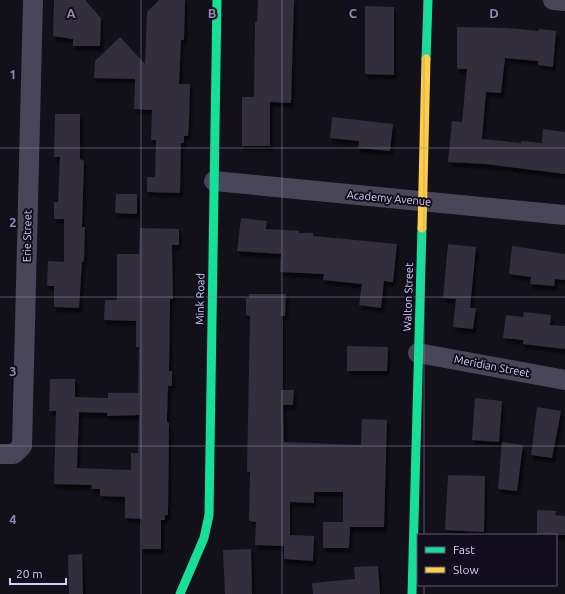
<svg xmlns="http://www.w3.org/2000/svg" width="565" height="594" viewBox="0 0 565 594" font-family="Ubuntu,sans-serif">
<style>
.building{fill:#312e3b;fill-rule:evenodd;filter:url(#shadow)}
.lines{fill:none;stroke-linecap:round;stroke-linejoin:round}
.street{stroke:#484658;stroke-width:20}
.fast{stroke:#16e098;stroke-width:9}
.slow{stroke:#ffcf43;stroke-width:9}
.grid{fill:none;stroke:#918bab;stroke-width:1;stroke-opacity:0.55}
.labels{text-anchor:middle;dominant-baseline:central;stroke-width:4;stroke-linejoin:round;paint-order:stroke}
.street-label{font-size:11px;fill:#d6cdfa;stroke:#110d1c}
.grid-label{font-size:13px;text-anchor:middle;font-weight:bold;fill:#918bab;stroke:#110d1c;stroke-width:4;stroke-linejoin:round;paint-order:stroke}
</style>
<defs>
<filter id="shadow"><feDropShadow dx="2.5" dy="4.5" stdDeviation="1" flood-color="#0009"/></filter>
</defs>
<rect width="100%" height="100%" fill="#121018"/>
<!-- building -->
<g class="building">
<polygon points="54,0 85,0 101,18 100,46 73,46 73,39 53,36"/>
<polygon points="159,0 185,0 184,40 181,40 179,84 190,84 189,120 188,136 184,136 184,143 181,143 180,193 147,192 147,177 155,177 156,140 151,140 152,110 134,109 135,79 94,78 95,61 120,37 145,64 147,12"/>
<polygon points="258,0 294,0 291,103 270,102 270,146 242,146 242,97 254,97 255,22 257,22"/>
<polygon points="365,6 394,7 394,75 365,74"/>
<polygon points="457,27 507,28 538,31 539,29 556,31 553,67 538,65 538,61 505,58 501,93 486,92 482,139 521,143 521,141 542,143 543,129 565,132 565,174 485,164 448,162 452,121 462,122 467,69 457,69"/>
<polygon points="55,114 80,114 80,159 84,161 82,227 85,227 84,261 82,262 79,308 54,307 54,286 47,286 48,261 64,262 64,219 54,219 54,202 58,202 60,157 54,157"/>
<polygon points="332,117 393,124 390,151 358,148 359,141 330,138"/>
<polygon points="116,194 137,194 137,214 115,213"/>
<polygon points="241,218 267,221 266,229 299,231 299,233 313,233 313,236 397,244 393,282 384,281 381,308 359,305 362,284 323,280 324,274 280,272 281,254 237,251"/>
<path d="M140 228 179 229V245H172L173 299H170L169 371H172V386H168L167 416V422L169 423 168 515H165V520H161V549H142V519L125 518V497L100 496V489H91L92 485 54 484 56 411H49L50 379H75V397L108 398V393H138L139 347H136V321L104 320 105 300H117V254H139ZM79 412 107 413V416L139 415 138 453H131V470L77 468Z"/>
<polygon points="448,244 476,247 470,308 476,308 473,329 453,327 456,299 443,298"/>
<polygon points="512,246 565,254 565,280 555,279 554,286 530,284 531,277 509,274"/>
<polygon points="249,294 286,294 285,316 281,316 281,390 294,390 293,405 283,405 284,442 361,445 362,419 387,420 384,527 350,527 349,548 323,548 323,522 343,522 343,492 314,492 314,503 290,502 290,535 314,536 313,561 284,559 284,546 255,545 256,522 249,521 250,472 247,472 250,316 246,315 246,298 249,298"/>
<polygon points="524,312 551,315 550,325 565,326 565,349 523,344 523,340 503,338 506,315 523,317"/>
<polygon points="347,346 388,347 387,371 347,371"/>
<polygon points="475,398 502,401 499,442 472,440"/>
<polygon points="537,407 561,411 552,458 531,455"/>
<polygon points="502,442 523,445 517,491 498,489"/>
<polygon points="448,475 485,476 484,532 445,530"/>
<polygon points="537,510 556,511 555,515 565,516 565,535 537,535"/>
<polygon points="251,549 252,594 225,594 223,550"/>
<polygon points="82,554 83,594 69,594 68,555"/>
<polygon points="378,566 380,594 313,594 312,583 355,579 354,567"/>
</g>
<g class="lines">
<!-- street -->
<g class="street">
<polyline points="553,0 565,1"/>
<polyline points="214,181 565,215"/>
<polyline points="418,353 565,380"/>
<polyline points="0,454 14,454 22,446 33,0"/>
</g>
<!-- fast -->
<g class="fast">
<polyline points="426,59 428,0"/>
<polyline points="180,594 204,538 209,515 217,0"/>
<polyline points="412,594 422,228"/>
</g>
<!-- slow -->
<polyline class="slow" points="422,228 426,59"/>
</g>
<!-- grid -->
<path class="grid" d="M141 0V594M282 0V594M424 0V535M0 148H565M0 297H565M0 446H565M424 585V594"/>
<g class="labels">
<!-- street labels -->
<g class="street-label">
<text transform="translate(389 198) rotate(5)">Academy Avenue</text>
<text transform="translate(27 236) rotate(-89)">Erie Street</text>
<text transform="translate(408 297) rotate(-88)">Walton Street</text>
<text transform="translate(200 299) rotate(-89)">Mink Road</text>
<text transform="translate(492 366) rotate(11)">Meridian Street</text>
</g>
</g>
<g class="grid-label">
<text x="71" y="18">A</text>
<text x="212" y="18">B</text>
<text x="353" y="18">C</text>
<text x="494" y="18">D</text>
<text x="13" y="79">1</text>
<text x="13" y="227">2</text>
<text x="13" y="376">3</text>
<text x="13" y="524">4</text>
</g>
<!-- legend -->
<rect x="417" y="534" width="140" height="52" fill="#110d1c" stroke="#605a75"/>
<rect x="425" y="547" width="20" height="6" fill="#16e098" stroke="#605a75"/>
<text x="453" y="554" font-size="12" fill="#d6cdfa">Fast</text>
<rect x="425" y="567" width="20" height="6" fill="#ffcf43" stroke="#605a75"/>
<text x="453" y="574" font-size="12" fill="#d6cdfa">Slow</text>
<!-- scale -->
<path d="M10 578v6h56v-6" fill="none" stroke="#d6cdfa" stroke-width="2"/>
<text x="16" y="578" font-size="12" fill="#d6cdfa" stroke="#110d1c" stroke-width="3" paint-order="stroke">20 m</text>
</svg>
